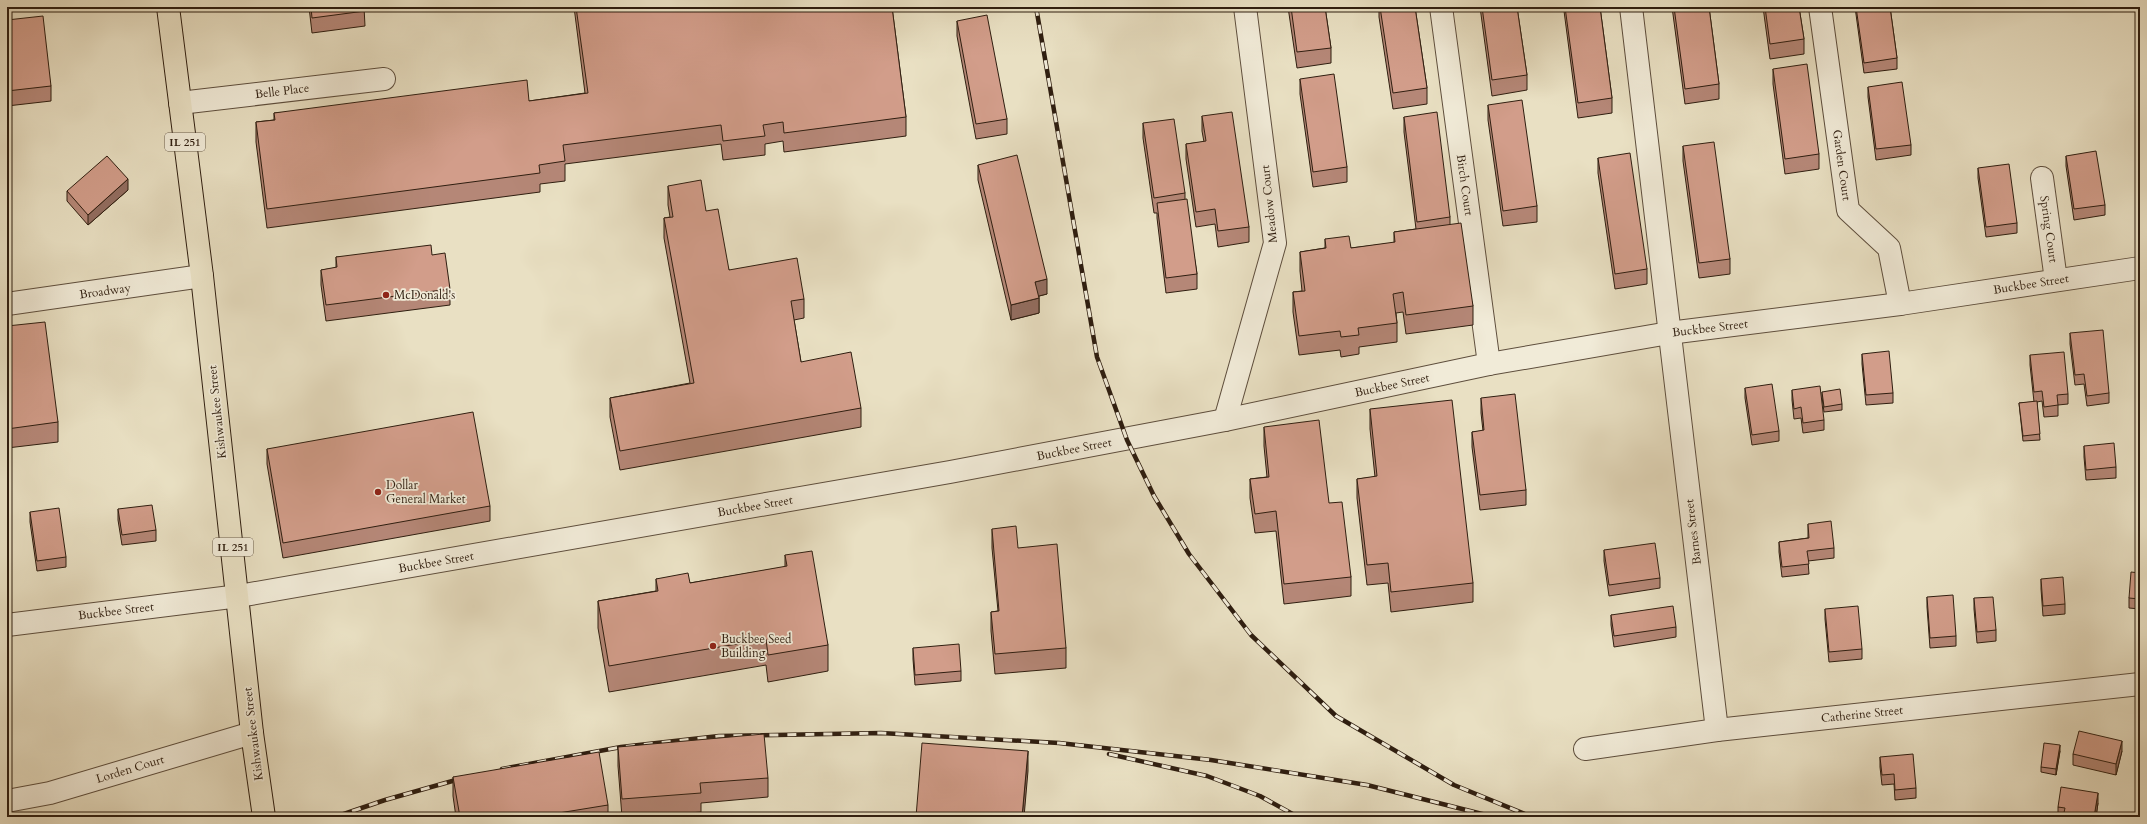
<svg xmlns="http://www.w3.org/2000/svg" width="2147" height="824" viewBox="0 0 2147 824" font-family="Cardo,serif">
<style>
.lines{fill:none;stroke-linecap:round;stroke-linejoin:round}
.minor-casing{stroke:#5e4e3d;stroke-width:24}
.major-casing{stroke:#2f1e10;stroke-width:24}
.minor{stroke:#f1ebd8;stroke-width:22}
.major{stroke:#e9e0c3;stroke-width:22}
.rail-casing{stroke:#2f1e10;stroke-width:4.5}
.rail{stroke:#f1ebd8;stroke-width:3;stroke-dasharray:9;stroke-linecap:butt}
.wall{fill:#b58777;stroke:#2f1e10}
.shaded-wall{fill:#936e61;stroke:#2f1e10}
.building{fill:#d29d8a;stroke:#2f1e10}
.poi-dot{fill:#8f2418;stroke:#f1ebd8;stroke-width:1.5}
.labels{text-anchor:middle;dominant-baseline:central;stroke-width:3.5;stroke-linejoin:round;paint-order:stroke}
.shield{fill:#f1ebd8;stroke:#695c4c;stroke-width:1}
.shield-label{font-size:11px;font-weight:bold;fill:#2f1e10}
.street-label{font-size:12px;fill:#2f1e10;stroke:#f1ebd8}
.poi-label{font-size:12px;fill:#2f1e10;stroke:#f1ebd8;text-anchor:start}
</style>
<rect width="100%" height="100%" fill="#e9e0c3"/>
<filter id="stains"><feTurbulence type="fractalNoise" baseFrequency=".005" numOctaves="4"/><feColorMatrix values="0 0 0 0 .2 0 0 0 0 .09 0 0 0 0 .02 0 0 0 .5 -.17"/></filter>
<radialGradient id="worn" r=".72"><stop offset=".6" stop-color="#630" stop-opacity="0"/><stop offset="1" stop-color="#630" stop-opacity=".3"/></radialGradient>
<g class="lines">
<!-- minor casing -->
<g class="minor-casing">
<g id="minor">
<polyline points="1441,7 1489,364"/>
<polyline points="1631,7 1717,730"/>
<polyline points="1820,7 1848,210 1889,248 1900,304"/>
<polyline points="180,103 384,79"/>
<polyline points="2042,178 2056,280"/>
<polyline points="7,304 202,276"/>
<polyline points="1225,420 1275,243 1245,7"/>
<polyline points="7,625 239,596 950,472 1225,420 1489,364 1669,333 1900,304 2140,268"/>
<polyline points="1585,749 1717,730 2140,684"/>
<polyline points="7,801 50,793 252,733"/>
</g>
</g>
<!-- major casing -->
<g class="major-casing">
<polyline id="major" points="168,7 202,276 252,733 264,817"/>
</g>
<!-- minor -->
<use href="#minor" class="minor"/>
<!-- major -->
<use href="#major" class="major"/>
<!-- rail casing -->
<g class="rail-casing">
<g id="rail">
<polyline points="1036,7 1097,357 1127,440 1154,496 1189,554 1251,635 1336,716 1454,785 1532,817"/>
<polyline points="1109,754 1207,776 1260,796 1298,817"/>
<polyline points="502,769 621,747 719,736 881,733 1059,743 1211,760 1367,785 1494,817"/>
<polyline points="335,817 385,800 463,778"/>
</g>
</g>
<!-- rail -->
<use href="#rail" class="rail"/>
</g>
<!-- wall -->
<g class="wall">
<polygon points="309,7 364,7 365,26 312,33"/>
<polygon points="574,7 892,7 906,117 906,136 784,152 783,141 765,144 765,155 723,160 721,144 565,164 565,181 540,184 540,192 267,228 256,142 256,122 274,120 274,113 529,101 585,93"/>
<polygon points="1288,7 1325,7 1331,48 1331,63 1297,68"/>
<polygon points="1379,7 1415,7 1427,88 1427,104 1393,109 1379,17"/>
<polygon points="1480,7 1517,7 1527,75 1527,90 1492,96"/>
<polygon points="1564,7 1600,7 1612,98 1612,113 1578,118 1564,11"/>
<polygon points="1672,7 1709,7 1719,84 1719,99 1685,104"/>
<polygon points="1763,7 1799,7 1804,39 1804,54 1770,59"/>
<polygon points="1855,7 1890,7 1897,58 1897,69 1864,73"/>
<polygon points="7,20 51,86 51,101 7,106"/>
<polygon points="957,21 1007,119 1007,134 976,139 957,36"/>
<polygon points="1773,69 1819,154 1819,169 1785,174 1773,84"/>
<polygon points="1300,79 1347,167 1347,182 1313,187 1300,94"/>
<polygon points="1868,87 1911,145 1911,155 1876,160 1868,97"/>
<polygon points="1488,105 1537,206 1537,222 1503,226 1488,120"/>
<polygon points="1202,116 1249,227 1249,242 1218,247 1215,224 1196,227 1186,159 1186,144 1204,142 1202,131"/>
<polygon points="1404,117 1450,217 1450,224 1473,306 1473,325 1406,334 1403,312 1396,313 1397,323 1397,342 1359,347 1359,354 1341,357 1340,350 1299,355 1293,312 1293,292 1302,291 1300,271 1300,252 1325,248 1325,239 1351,248 1394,243 1394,232 1416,229 1404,132"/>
<polygon points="1143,123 1185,193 1185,199 1197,274 1197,289 1166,293 1157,218 1157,213 1154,213 1143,138"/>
<polygon points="1683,146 1730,259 1730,274 1699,278 1683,161"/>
<polygon points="2066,156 2105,205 2105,215 2074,220 2066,166"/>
<polygon points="1598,158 1647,269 1647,284 1615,289 1598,173"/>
<polygon points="7,161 9,178 9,197 7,197"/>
<polygon points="978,165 1047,294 1039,296 1039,313 1011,320 978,180"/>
<polygon points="1978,168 2017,223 2017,233 1986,237 1978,178"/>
<polygon points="668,186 706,211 729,270 804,299 804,318 794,320 801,362 861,408 861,427 620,470 610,417 610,398 690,383 664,238 664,218 670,217 668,205"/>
<polygon points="128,190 88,225 67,201 67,191"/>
<polygon points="432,255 450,289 450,305 326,321 321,285 321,270 336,268 336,257"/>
<polygon points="7,326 58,422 58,442 7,448"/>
<polygon points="2070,333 2109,393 2109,403 2087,406 2084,384 2075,385 2070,344"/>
<polygon points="1862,354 1893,393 1893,403 1866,405 1862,364"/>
<polygon points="2030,355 2068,394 2068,404 2058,405 2058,416 2044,417 2042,401 2037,402 2040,440 2023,441 2019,403 2034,402 2030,365"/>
<polygon points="1745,388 1779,431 1779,441 1752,445 1745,398"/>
<polygon points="1792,390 1824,420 1824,430 1803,433 1801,418 1794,419 1792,400"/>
<polygon points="1822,392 1842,404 1842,410 1824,412 1822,397"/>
<polygon points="1481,398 1526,490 1526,505 1480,510 1472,447 1472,432 1483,431 1481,413"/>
<polygon points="1370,409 1473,583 1473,602 1391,612 1388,583 1367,585 1357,498 1357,479 1375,477 1370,429"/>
<polygon points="1264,427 1329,503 1351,577 1351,596 1284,604 1276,531 1255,533 1250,498 1250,479 1267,477 1264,446"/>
<polygon points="2084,446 2116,467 2116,478 2086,480 2084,457"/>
<polygon points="267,449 490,506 490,521 283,558 267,464"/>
<polygon points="118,509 156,530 156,541 122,545 118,520"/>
<polygon points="30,512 66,557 66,567 37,571 30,522"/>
<polygon points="1808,524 1834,548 1834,558 1808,561 1809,574 1782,577 1779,552 1779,542 1808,538"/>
<polygon points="992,529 1018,548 1066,648 1066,668 995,674 991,631 991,612 998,611 992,548"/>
<polygon points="1604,550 1660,578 1660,588 1609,596 1604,561"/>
<polygon points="785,555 828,645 828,671 768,682 766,665 609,692 598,628 598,601 656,591 656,579 690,583 785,567"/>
<polygon points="2140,573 2140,609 2129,608 2129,598"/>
<polygon points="2041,579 2065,604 2065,614 2043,616 2041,589"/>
<polygon points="1927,597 1956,636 1956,646 1930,648 1927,607"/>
<polygon points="1974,598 1996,630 1996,641 1977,643 1974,609"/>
<polygon points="1825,609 1862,649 1862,659 1829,662 1825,619"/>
<polygon points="1611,615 1676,627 1676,637 1614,647 1611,625"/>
<polygon points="913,648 961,671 961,681 915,685 913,659"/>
<polygon points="618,747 768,778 768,797 701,803 701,812 643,817 622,817 618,766"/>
<polygon points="2060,751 2056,775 2041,772 2041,767"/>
<polygon points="2122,751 2116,775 2073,765 2073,754"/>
<polygon points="1880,757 1916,788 1916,798 1895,800 1894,784 1882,785 1880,767"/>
<polygon points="453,777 608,805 608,817 456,817 453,796"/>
<polygon points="2098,803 2096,817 2058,817 2058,807"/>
</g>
<!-- shaded-wall -->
<g class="shaded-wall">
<polygon points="128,179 128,190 88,225 88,215"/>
<polygon points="1047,279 1047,294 1035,297 1035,282"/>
<polygon points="1039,298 1039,313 1011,320 1011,305"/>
<polygon points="2122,741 2122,751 2116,775 2116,764"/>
<polygon points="2060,745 2060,751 2056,775 2056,769"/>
<polygon points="1028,751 1028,771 1024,817 1022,817"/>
<polygon points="2098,793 2098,803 2096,817 2094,817"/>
</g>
<!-- building -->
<g class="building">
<polygon points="311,7 364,7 365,11 312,18"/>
<polygon points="576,7 892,7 906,117 784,133 783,122 763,125 765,136 723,141 721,125 563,145 565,161 539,165 540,173 267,209 256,122 275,120 274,113 527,80 529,101 588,93"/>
<polygon points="1291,7 1325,7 1331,48 1297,52"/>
<polygon points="1380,7 1415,7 1427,88 1393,93"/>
<polygon points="1482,7 1517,7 1527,75 1492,80"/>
<polygon points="1565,7 1600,7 1612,98 1578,103"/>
<polygon points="1674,7 1709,7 1719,84 1685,89"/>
<polygon points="1765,7 1799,7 1804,39 1770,44"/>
<polygon points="1856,7 1890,7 1897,58 1864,63"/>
<polygon points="987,15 1007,119 976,124 957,21"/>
<polygon points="43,16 51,86 7,91 7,20"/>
<polygon points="1807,64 1819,154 1785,159 1773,69"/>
<polygon points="1334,74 1347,167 1313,172 1300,79"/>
<polygon points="1902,82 1911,145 1876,149 1868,87"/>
<polygon points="1522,100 1537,206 1503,211 1488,105"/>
<polygon points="1232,112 1249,227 1218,231 1215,209 1196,212 1186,144 1206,141 1202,116"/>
<polygon points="1437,112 1450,217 1417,222 1404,117"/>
<polygon points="1174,119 1185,193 1154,198 1143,123"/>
<polygon points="1714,142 1730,259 1699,263 1683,146"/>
<polygon points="2096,151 2105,205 2074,209 2066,156"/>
<polygon points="1630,153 1647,269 1615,274 1598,158"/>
<polygon points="1017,155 1047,279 1035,282 1039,298 1011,305 978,165"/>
<polygon points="107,156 128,179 88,215 67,191"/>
<polygon points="7,161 9,178 7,178"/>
<polygon points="2009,164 2017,223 1986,227 1978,168"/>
<polygon points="701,180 706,211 718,209 729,270 797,258 804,299 791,301 801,362 851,352 861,408 620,451 610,398 694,383 664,218 673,217 668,186"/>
<polygon points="1187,199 1197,274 1166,278 1157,203"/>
<polygon points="1461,223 1473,306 1406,315 1403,292 1393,294 1397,323 1358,328 1359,335 1341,337 1340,331 1299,336 1293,292 1305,291 1300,252 1326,248 1325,239 1349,236 1351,248 1395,242 1394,232"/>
<polygon points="431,245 432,255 445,253 450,289 326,305 321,270 337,267 336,257"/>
<polygon points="45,322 58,422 7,429 7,326"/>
<polygon points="2103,330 2109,393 2087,396 2084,374 2075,375 2070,333"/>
<polygon points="1889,351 1893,393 1866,395 1862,354"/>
<polygon points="2064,352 2068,394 2057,395 2058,405 2044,407 2042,391 2034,392 2030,355"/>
<polygon points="1772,384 1779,431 1752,435 1745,388"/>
<polygon points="1820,386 1824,420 1803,423 1801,407 1794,409 1792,390"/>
<polygon points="1840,389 1842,404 1824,407 1822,392"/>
<polygon points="1515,394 1526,490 1480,495 1472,432 1484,430 1481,398"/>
<polygon points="1452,400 1473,583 1391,592 1388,563 1367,565 1357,479 1377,476 1370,409"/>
<polygon points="2037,401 2040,434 2023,436 2019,403"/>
<polygon points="473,412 490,506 283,543 267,449"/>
<polygon points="1319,420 1329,503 1342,502 1351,577 1284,584 1276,511 1255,514 1250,479 1269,477 1264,427"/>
<polygon points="2114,443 2116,467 2086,470 2084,446"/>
<polygon points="152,505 156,530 122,535 118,509"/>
<polygon points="59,508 66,557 37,561 30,512"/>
<polygon points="1831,521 1834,548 1807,551 1809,564 1782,567 1779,542 1809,538 1808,524"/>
<polygon points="1016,526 1018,548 1057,544 1066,648 995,654 991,612 999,611 992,529"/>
<polygon points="1655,543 1660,578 1609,585 1604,550"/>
<polygon points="812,551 828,645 768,655 766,639 609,666 598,601 658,591 656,579 688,573 690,583 787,566 785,555"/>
<polygon points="2131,572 2140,573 2140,599 2129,598"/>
<polygon points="2063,577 2065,604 2043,606 2041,579"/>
<polygon points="1953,595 1956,636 1930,638 1927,597"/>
<polygon points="1993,597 1996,630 1977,632 1974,598"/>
<polygon points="1673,606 1676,627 1614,636 1611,615"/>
<polygon points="1858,606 1862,649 1829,652 1825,609"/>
<polygon points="959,644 961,671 915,675 913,648"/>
<polygon points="2079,731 2122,741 2116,764 2073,754"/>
<polygon points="764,734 768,778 700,783 701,793 622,799 618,747"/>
<polygon points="922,743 1028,751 1022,817 916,817"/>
<polygon points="2044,743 2060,745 2056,769 2041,767"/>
<polygon points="599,752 608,805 534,817 460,817 453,777"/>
<polygon points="1913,754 1916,788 1895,790 1894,774 1882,775 1880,757"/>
<polygon points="2061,787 2098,793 2094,817 2063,817 2065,808 2058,807"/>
</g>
<!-- markers -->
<g class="poi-dot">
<circle cx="386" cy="295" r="4"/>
<circle cx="378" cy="492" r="4"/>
<circle cx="713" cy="646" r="4"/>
</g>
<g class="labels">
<!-- shield labels -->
<g class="shield">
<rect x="165" y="133" width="40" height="18" rx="3"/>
<rect x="213" y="538" width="40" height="18" rx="3"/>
</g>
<g class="shield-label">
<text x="185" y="142">IL 251</text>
<text x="233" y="547">IL 251</text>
</g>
<!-- street labels -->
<g class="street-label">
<text transform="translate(282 91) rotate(-7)">Belle Place</text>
<text transform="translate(1842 165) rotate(82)">Garden Court</text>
<text transform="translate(1465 185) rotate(82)">Birch Court</text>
<text transform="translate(1269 204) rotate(-96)">Meadow Court</text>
<text transform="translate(2049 229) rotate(82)">Spring Court</text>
<text transform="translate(2031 284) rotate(-9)">Buckbee Street</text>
<text transform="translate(105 291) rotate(-8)">Broadway</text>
<text transform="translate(1710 328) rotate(-7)">Buckbee Street</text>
<text transform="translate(1392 385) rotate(-12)">Buckbee Street</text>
<text transform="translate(217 412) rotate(-96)">Kishwaukee Street</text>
<text transform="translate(1074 449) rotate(-11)">Buckbee Street</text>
<text transform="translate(755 506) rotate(-10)">Buckbee Street</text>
<text transform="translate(1693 532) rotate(-97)">Barnes Street</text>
<text transform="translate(436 562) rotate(-10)">Buckbee Street</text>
<text transform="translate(116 611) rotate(-7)">Buckbee Street</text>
<text transform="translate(1862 714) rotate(-6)">Catherine Street</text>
<text transform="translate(253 734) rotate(-97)">Kishwaukee Street</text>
<text transform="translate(130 769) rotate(-17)">Lorden Court</text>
</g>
<!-- poi labels -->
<g class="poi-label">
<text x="394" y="295">McDonald's</text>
<text x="386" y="485">Dollar<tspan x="386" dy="14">General Market</tspan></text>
<text x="721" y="639">Buckbee Seed<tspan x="721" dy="14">Building</tspan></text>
</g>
</g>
<!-- margin -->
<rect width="2147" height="824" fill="none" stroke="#e9e0c3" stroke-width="24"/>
<rect x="8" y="8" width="2131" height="808" fill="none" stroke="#2f1e10" stroke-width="2"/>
<rect x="12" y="12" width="2123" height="800" fill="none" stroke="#2f1e10"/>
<rect width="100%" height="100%" filter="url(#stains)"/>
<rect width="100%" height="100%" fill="url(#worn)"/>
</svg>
